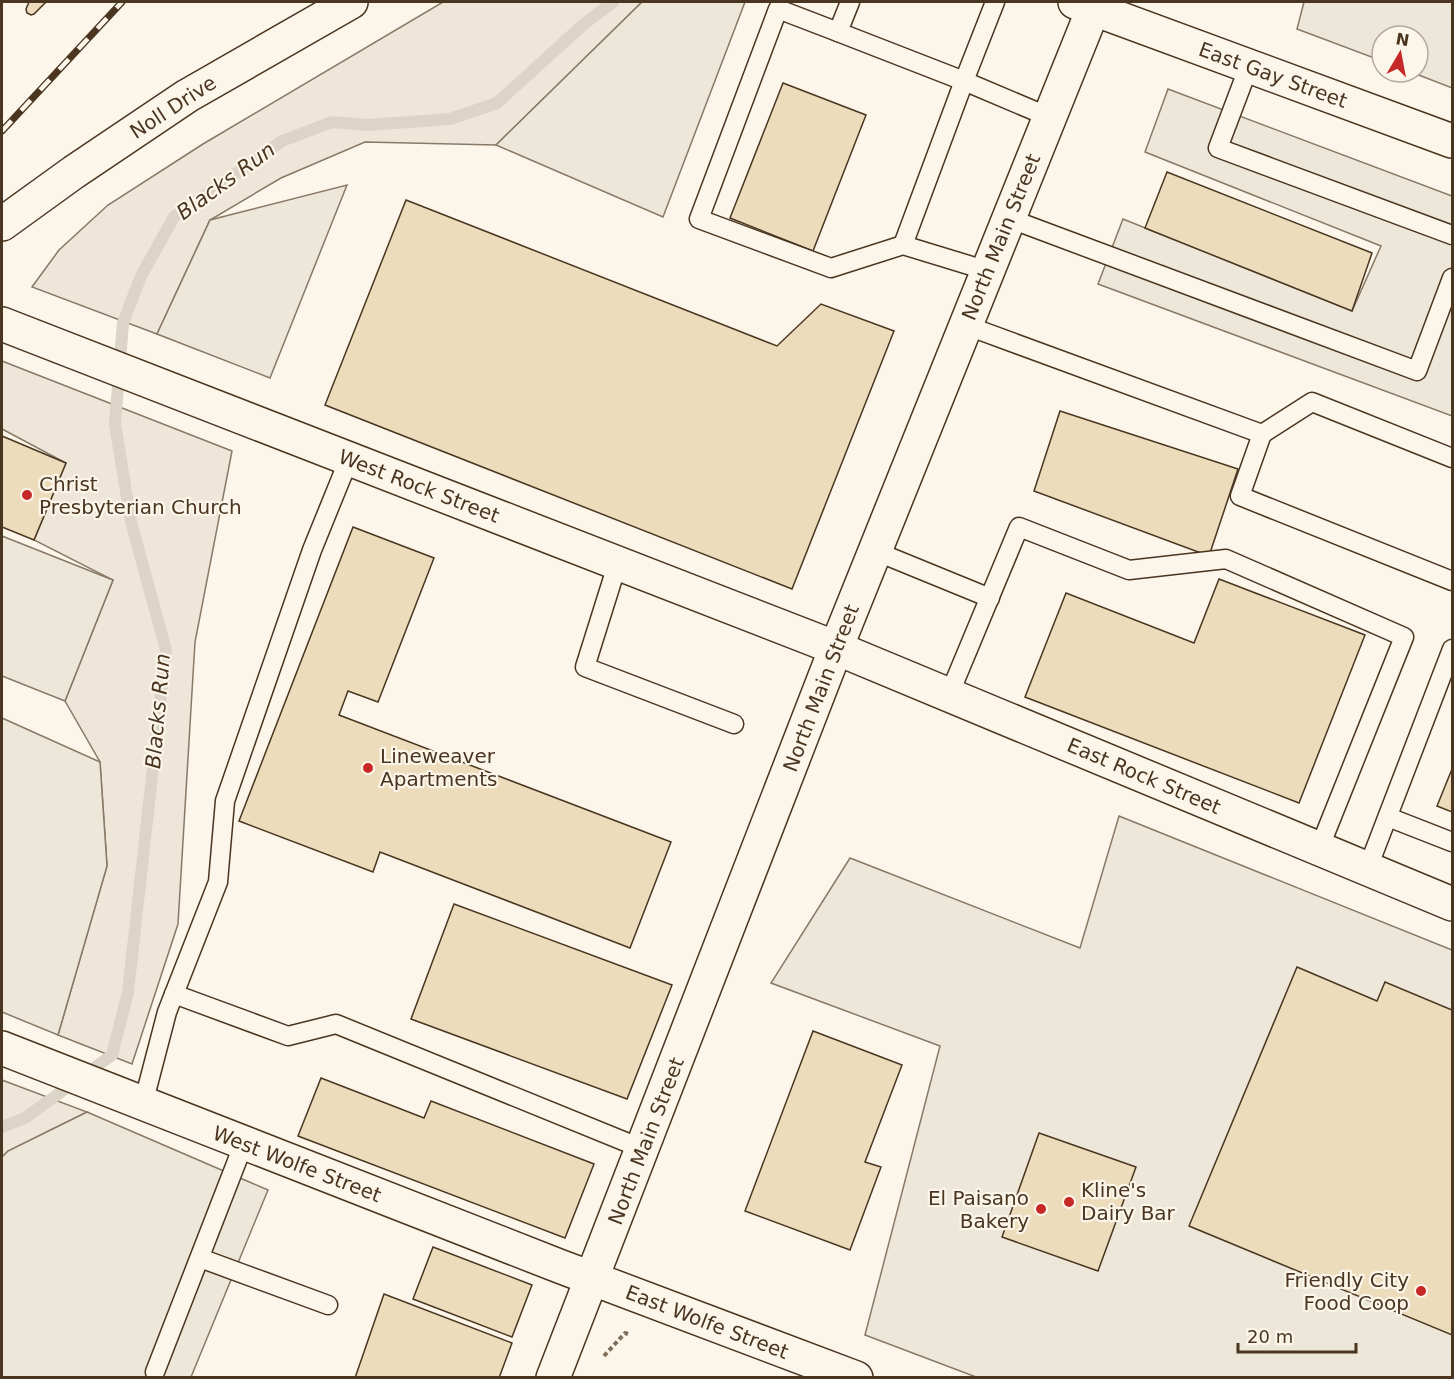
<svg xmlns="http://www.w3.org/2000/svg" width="1454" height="1379" viewBox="0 0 1454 1379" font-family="'DejaVu Sans',sans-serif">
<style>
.green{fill:#ede6d9;stroke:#887966;stroke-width:1.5}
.parking{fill:#ede7d9;stroke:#887966;stroke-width:1.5}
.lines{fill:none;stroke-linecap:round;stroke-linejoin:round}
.stream{stroke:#dcd4c6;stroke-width:12}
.building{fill:#ecdcbc;stroke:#4a3520;stroke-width:1.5}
.service-casing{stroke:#4a3520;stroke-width:21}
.minor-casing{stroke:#4a3520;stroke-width:36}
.tertiary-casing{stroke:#4a3520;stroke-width:36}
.primary-casing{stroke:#4a3520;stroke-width:36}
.path{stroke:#7f6f5c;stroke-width:4;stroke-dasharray:4.5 3;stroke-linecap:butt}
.service{stroke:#fbf6e9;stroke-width:18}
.minor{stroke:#fbf6e9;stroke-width:33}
.tertiary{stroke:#fbf6e9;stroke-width:33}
.primary{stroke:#fbf6e9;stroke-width:33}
.rail-casing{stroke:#4a3520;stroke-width:7}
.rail{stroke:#fbf6e9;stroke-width:4.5;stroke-dasharray:14;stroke-linecap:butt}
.poi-dot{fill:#c62828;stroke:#fbf6e9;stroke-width:2}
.labels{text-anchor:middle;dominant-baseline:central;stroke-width:4.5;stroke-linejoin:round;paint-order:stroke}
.street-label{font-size:20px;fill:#4a3520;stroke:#fbf6e9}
.poi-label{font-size:20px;fill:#4a3520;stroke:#fbf6e9;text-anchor:start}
.water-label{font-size:21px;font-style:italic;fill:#4a3520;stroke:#fbf6e9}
</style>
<rect width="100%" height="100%" fill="#fbf6e9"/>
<!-- green -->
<g class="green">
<polygon points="443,2 642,2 496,145 365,142 281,178 210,220 157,334 32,287 59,250 108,205 203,144"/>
<polygon points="2,361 232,451 195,642 178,924 132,1064 58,1035 107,866 100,762 65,701 113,580 34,540 66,463 2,429"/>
<polygon points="2,1080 87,1112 8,1151 2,1157"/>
</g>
<!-- parking -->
<g class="parking">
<polygon points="642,2 745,2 663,217 496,145"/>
<polygon points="1304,2 1452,2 1452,88 1411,72 1418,72 1418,36 1382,36 1382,61 1297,29"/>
<polygon points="1168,89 1452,196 1452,416 1098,284 1123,219 1352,311 1381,246 1145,152"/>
<polygon points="347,185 270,378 157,334 210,220"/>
<polygon points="2,536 113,580 65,701 2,676"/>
<polygon points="2,718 100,762 107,866 58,1035 2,1012"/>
<polygon points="1119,816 1452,950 1452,1377 976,1377 865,1335 940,1046 771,983 850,858 1080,948"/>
<polygon points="87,1112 268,1190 191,1377 2,1377 2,1157 8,1151"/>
</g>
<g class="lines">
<!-- stream -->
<polyline class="stream" points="2,1127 25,1118 112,1055 128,992 166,650 131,522 115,424 123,323 141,276 174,217 282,141 332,122 368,125 450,119 497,103 584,24 613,2"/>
</g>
<!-- building -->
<g class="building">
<polygon points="29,2 46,2 34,14 31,15 27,13 26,9"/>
<polygon points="783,83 866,115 813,251 730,218"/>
<polygon points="1167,172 1372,253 1352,311 1145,228"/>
<polygon points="406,200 777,346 821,304 894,331 792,589 325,405"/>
<polygon points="1060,411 1238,469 1209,556 1034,491"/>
<polygon points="2,436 66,463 34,540 2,527"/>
<polygon points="353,527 434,558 378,702 348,691 339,715 671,842 630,948 380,852 373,872 239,821"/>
<polygon points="1219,579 1365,635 1299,803 1025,697 1066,593 1194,643"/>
<polygon points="1452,769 1452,812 1437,806"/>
<polygon points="454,904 672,985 627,1099 411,1019"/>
<polygon points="1297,967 1377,1001 1385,982 1452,1010 1452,1335 1189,1226"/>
<polygon points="813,1031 902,1065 865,1162 881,1167 850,1250 745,1211"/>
<polygon points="321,1078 424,1118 431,1101 594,1164 565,1238 298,1136"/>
<polygon points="1039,1133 1136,1167 1098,1271 1002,1237"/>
<polygon points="433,1247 532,1285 512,1337 413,1299"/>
<polygon points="384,1294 512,1343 499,1378 355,1378"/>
</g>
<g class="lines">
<!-- service casing -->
<g class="service-casing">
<g id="service">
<polyline points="850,2 838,32 964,81 995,2"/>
<polyline points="838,32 778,9 699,219 831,268 903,245"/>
<polyline points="1249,66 1218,148 1452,235"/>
<polyline points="1008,218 1417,371 1452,278"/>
<polyline points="988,271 903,245 964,81 1049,117"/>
<polyline points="965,325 1262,434 1312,402 1452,458"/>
<polyline points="1262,434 1240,496 1452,581"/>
<polyline points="875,551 990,598"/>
<polyline points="618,562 585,667 734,724"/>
<polyline points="949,695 1019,527 1129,570 1226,559 1404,637 1319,849"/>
<polyline points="1388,817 1452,842"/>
<polyline points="1367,870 1452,649"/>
<polyline points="174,994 288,1036 336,1024 643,1149"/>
<polyline points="143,1104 167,1012 218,882 225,801 312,550 349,459"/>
<polyline points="200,1258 328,1305"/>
<polyline points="155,1372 244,1143"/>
</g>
</g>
<!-- minor casing -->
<g class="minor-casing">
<polyline id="minor" points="2,324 836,648 1452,904"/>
</g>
<!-- tertiary casing -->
<g class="tertiary-casing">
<g id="tertiary">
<polyline points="1075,2 1452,141"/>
<polyline points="2,1048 559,1266 856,1378"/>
</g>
</g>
<!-- primary casing -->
<g class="primary-casing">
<g id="primary">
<polyline points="2,224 74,172 187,96 351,2"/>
<polyline points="553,1378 836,648 1096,2"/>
</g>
</g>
<!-- path -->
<polyline class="path" points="604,1356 625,1333 628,1334"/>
<!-- service -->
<use href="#service" class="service"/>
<!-- minor -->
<use href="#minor" class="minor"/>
<!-- tertiary -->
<use href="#tertiary" class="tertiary"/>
<!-- primary -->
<use href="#primary" class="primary"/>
<!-- rail casing -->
<g class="rail-casing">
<polyline id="rail" points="2,131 122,2"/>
</g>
<!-- rail -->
<use href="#rail" class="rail"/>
</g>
<!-- markers -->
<g class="poi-dot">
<circle cx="27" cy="495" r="6"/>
<circle cx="368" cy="768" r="6"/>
<circle cx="1069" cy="1202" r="6"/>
<circle cx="1041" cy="1209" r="6"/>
<circle cx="1421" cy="1291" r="6"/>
</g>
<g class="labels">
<!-- street labels -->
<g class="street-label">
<text transform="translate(1273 75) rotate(20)">East Gay Street</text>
<text transform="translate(173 107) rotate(-33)">Noll Drive</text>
<text transform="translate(1001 237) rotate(-68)">North Main Street</text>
<text transform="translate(419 486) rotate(21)">West Rock Street</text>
<text transform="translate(821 688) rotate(-69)">North Main Street</text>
<text transform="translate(1144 776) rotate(23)">East Rock Street</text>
<text transform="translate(646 1141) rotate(-69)">North Main Street</text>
<text transform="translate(297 1164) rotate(21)">West Wolfe Street</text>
<text transform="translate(707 1322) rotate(21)">East Wolfe Street</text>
</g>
<!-- poi labels -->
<g class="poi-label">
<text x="39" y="484">Christ<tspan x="39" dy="23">Presbyterian Church</tspan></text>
<text x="380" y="756">Lineweaver<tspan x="380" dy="23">Apartments</tspan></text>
<text x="1081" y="1190">Kline's<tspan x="1081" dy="23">Dairy Bar</tspan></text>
<text x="1029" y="1198" text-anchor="end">El Paisano<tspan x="1029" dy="23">Bakery</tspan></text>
<text x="1409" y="1280" text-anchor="end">Friendly City<tspan x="1409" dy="23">Food Coop</tspan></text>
</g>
<!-- water labels -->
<g class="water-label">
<text transform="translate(226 181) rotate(-36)">Blacks Run</text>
<text transform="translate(158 711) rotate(-85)">Blacks Run</text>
</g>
</g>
<!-- border -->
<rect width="1454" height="1379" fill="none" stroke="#4a3520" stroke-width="6"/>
<!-- north arrow -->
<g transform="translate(1400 54) rotate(10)"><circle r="28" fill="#fbf6e9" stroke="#b4a999" stroke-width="1.5"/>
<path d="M0-4.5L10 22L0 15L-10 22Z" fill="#c62828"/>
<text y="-9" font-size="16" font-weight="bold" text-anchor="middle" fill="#4a3520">N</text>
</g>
<!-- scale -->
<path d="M1238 1343v9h118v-9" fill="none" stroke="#4a3520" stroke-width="3"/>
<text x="1247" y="1343" font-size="18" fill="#4a3520" stroke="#fbf6e9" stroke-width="4.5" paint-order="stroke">20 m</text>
</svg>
